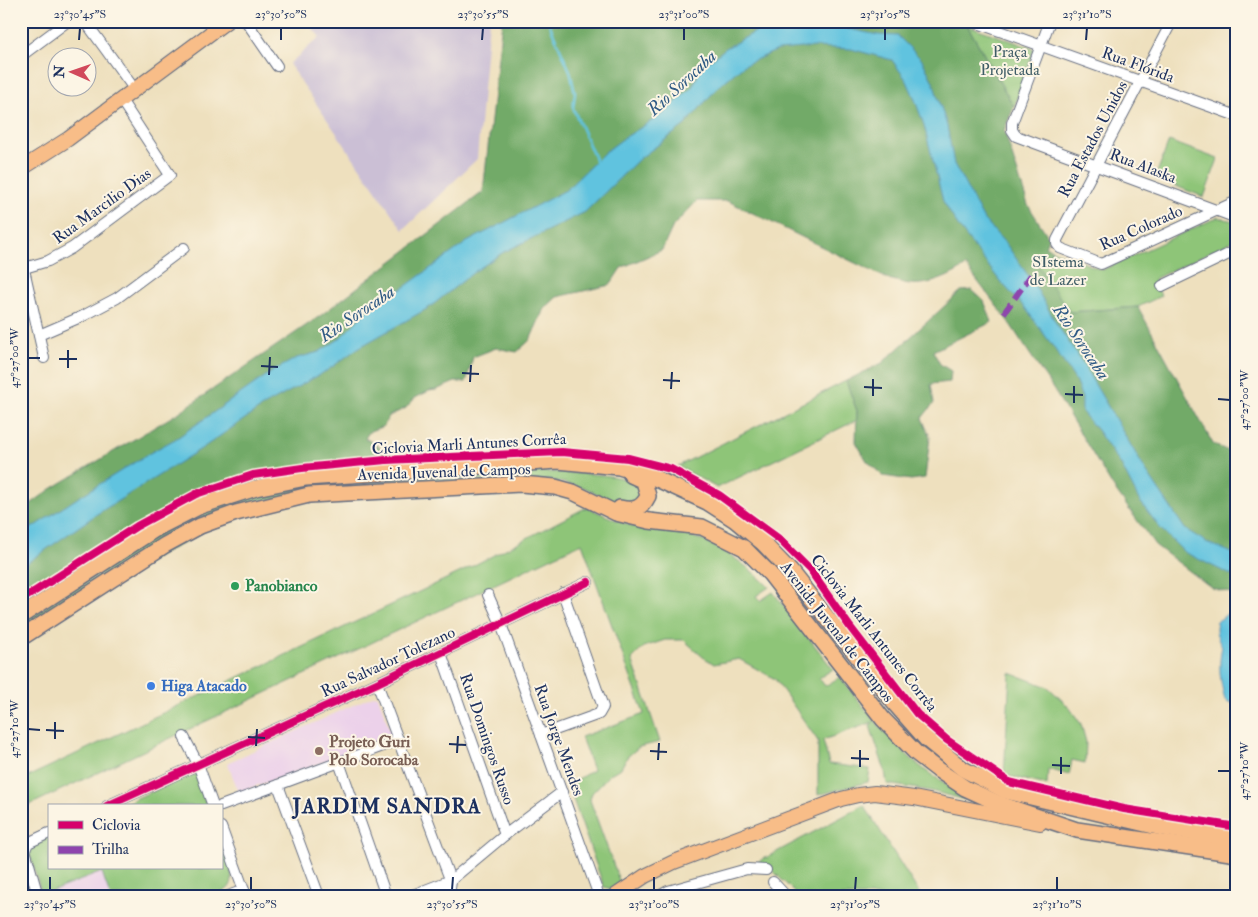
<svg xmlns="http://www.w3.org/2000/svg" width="1258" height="917" viewBox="0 0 1258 917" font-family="'IM FELL Double Pica',serif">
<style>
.built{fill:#ecd1ea}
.industrial{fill:#cbbfd5}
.green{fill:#8ec578;stroke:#547a6b}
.forest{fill:#72aa68;stroke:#466c63}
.water{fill:#61c3df;stroke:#3e799e}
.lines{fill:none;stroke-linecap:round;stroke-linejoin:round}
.stream{stroke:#61c3df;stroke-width:2.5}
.minor-casing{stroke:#656d80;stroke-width:12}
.major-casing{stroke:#656d80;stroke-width:16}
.highway-casing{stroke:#656d80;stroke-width:18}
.minor{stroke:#fff;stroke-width:10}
.major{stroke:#f8bd88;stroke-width:14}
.highway{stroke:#f8bd88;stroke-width:15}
.quiet{stroke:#8e44ad;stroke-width:6;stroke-dasharray:12 6;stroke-linecap:butt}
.cycleway-casing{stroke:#fcf5e5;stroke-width:11}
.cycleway{stroke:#d6006c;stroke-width:8}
.ticks{fill:none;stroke:#1b2f5e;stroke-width:2}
.leisure-dot{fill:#2e9e5b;stroke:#fcf5e5;stroke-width:2}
.shop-dot{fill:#3f7fe0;stroke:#fcf5e5;stroke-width:2}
.education-dot{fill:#8d6e63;stroke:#fcf5e5;stroke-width:2}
.labels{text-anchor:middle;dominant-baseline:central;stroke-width:4;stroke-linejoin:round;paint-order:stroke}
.park-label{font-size:16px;fill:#3e5c66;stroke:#fcf5e5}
.street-label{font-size:16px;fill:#1b2f5e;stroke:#fcf5e5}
.leisure-label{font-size:16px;font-weight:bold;fill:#27864d;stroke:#fcf5e5;text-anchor:start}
.shop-label{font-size:16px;font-weight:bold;fill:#366cbe;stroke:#fcf5e5;text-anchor:start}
.education-label{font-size:16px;font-weight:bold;fill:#785e54;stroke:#fcf5e5;text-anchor:start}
.water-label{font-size:18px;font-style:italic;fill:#305b85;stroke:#fcf5e5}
.district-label{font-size:21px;font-weight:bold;letter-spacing:1px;fill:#1b2f5e;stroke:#fcf5e5}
.neatline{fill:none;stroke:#1b2f5e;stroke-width:2}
.ticks-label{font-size:12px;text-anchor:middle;fill:#1b2f5e}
</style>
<rect width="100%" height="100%" fill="#fcf5e5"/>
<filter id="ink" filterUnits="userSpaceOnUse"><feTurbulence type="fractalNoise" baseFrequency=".02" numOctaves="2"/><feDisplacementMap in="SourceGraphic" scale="10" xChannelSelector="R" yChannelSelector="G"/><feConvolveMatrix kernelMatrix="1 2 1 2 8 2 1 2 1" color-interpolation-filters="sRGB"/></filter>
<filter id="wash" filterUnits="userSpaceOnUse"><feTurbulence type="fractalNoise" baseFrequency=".0096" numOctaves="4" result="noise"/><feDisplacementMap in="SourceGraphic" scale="20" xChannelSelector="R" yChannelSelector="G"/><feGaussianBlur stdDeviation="1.12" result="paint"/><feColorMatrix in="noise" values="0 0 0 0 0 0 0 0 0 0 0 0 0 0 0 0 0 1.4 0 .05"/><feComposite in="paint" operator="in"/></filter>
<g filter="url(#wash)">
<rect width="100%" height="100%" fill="#eee0be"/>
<!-- built -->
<g class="built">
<polygon points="375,695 378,696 392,737 390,738 239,792 227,763"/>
<polygon points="102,872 110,896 42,896 42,895"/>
</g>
<!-- industrial -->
<polygon class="industrial" points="306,21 489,21 477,159 403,230 289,64 320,37"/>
<!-- green -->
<g class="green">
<polygon points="967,25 1034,49 1014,107"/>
<polygon points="1169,141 1218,159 1204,197 1155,178"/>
<polygon points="1218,217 1237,222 1237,239 1154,279 1161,296 1138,307 1069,312 1056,292 1042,298 1030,277 1052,250 1102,270"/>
<polygon points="846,381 857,411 857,420 717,488 678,466"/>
<path d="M501 472C526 472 623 470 638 485 643 490 641 497 639 503L621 505 585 488 551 480 259 500 21 634V623L135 548 208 508 244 496 299 484Z"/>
<path d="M587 507C604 515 622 523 640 528 661 533 684 532 704 541 729 552 750 568 769 587L756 596 760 601 773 592 833 669 819 678 825 686 840 677C867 711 891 744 926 771 937 779 950 786 962 793L966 798 963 799 931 791 887 784 885 771 870 726 873 722 823 740 829 764 870 769 868 782 818 795V741L775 679 739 659 714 664 703 657 684 640H665L644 647 632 659 660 742 639 747 627 757 621 768 610 774 592 793 590 800 620 883 611 889 604 887 568 785 593 770 581 737 644 714 582 543 21 809V780L461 572Z"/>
<polygon points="1010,673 1048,687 1069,707 1081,724 1086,742 1085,763 1072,760 1069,775 1048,769 1047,785 1004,775"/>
<polygon points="191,774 197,775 207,806 119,806"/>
<polygon points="864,805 921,896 798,896 767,865 756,863"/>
<path d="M49 837V868H221V845C225 857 240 881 226 890 222 893 216 894 211 896H110L102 872 42 895 29 852 30 846Z"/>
</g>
<!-- forest -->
<g class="forest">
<path d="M502 21H913L920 27 927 21H958L967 25 1014 107 1004 130 1028 205 1049 238 1045 246 1052 250 1039 267 1070 312 1138 307 1213 444 1237 455V595L1212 588 1155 545 1113 487 1055 392 1008 321 966 266C951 276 930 286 911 284 903 284 895 280 888 279L728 201H697L673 226 662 250 621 268 610 285 557 297 544 309 530 340 517 352 496 348 473 357 466 382H455L436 390 429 391 415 398 406 408 389 416 384 426 370 431 365 438 406 464V465L253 483 21 609V511L51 489 178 413 320 316 483 192Z"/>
<polygon points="972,290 984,301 992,322 933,351 940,364 951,371 950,382 931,384 934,403 922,418 930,437 925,478 911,480 883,476 867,461 856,442 857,411 846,381 882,363 961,291"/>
</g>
<!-- water -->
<g class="water">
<polygon points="825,24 878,35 898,36 922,60 933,82 947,126 954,164 984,220 1006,244 1034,284 1056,323 1080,359 1146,471 1185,529 1206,542 1237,555 1237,576 1231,575 1184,552 1160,528 1139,500 1121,465 1097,430 1082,412 1082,398 1074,378 1052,345 1026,309 1000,281 958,226 943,201 924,125 914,97 907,81 892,60 851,49 815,47 778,50 744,65 718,87 685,125 639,159 585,212 502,253 474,272 430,307 358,348 328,370 265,405 204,447 97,514 21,567 21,535 79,497 148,454 177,438 273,371 297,358 319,352 339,339 369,309 403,288 467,242 566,190 605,152 624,138 663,114 692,87 703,66 726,48 757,31 780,27"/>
<path d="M1235 609H1237V705L1225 700C1220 680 1218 666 1222 646 1216 637 1215 631 1217 621 1225 618 1226 612 1235 609Z"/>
</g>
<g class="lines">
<!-- stream -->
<polyline class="stream" points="548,21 570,71 575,93 573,108 595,159 595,164"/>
</g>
</g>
<g filter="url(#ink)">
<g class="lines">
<!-- minor casing -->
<g class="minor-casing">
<g id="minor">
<polyline points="85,21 135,90"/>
<polyline points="246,21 277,66"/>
<polyline points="972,21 1237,116"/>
<polyline points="1050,21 1012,123 1012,130 1016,136 1237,218"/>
<polyline points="1172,21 1057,240 1057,244 1060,248 1101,264 1237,201"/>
<polyline points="21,56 68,21"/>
<polyline points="21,256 44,358"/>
<polyline points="21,269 48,261 72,248 170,175 121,100"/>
<polyline points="1162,286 1237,250"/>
<polyline points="39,335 83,316 117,298 184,248"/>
<polyline points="488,595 501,624 599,896"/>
<polyline points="441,653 505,835"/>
<polyline points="377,683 448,874 451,880 449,896"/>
<polyline points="541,735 599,714 603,707 563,593"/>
<polyline points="184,737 198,764 213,806"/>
<polyline points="339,762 386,896"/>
<polyline points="278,785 319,896"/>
<polyline points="107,806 377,683 588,582"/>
<polyline points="221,806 399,740"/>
<polyline points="221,827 246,896"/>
<polyline points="773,882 786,896"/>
<polyline points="38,896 25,850 28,843 49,833"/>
<polyline points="228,896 244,890"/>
<polyline points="410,896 451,880 505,835 562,792"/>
<polyline points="659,896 668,891 747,869 766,870"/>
</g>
</g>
<!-- major casing -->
<g class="major-casing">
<g id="major">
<polyline points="21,169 68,139 227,21"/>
<polyline points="615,896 645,876 674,862 841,799 858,795 875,793 914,798 1040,823"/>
</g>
</g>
<!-- highway casing -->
<g class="highway-casing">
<g id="highway">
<path d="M620 508C633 511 642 509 648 496L644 481 631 475"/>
<polyline points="21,616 157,528 200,506 256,488 306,478 558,461 619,467 655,478 707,502 735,520 763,543 790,571 896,705 926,739 963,769 1006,791 1158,827 1237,840"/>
<polyline points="21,638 165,545 200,526 236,513 309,495 521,484 555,487 573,492 616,513 649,521 702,527 744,548 770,574 883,719 916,753 938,770 965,788 1000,804 1077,830 1237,854"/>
</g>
</g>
<!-- minor -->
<use href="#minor" class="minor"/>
<!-- major -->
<use href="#major" class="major"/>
<!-- highway -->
<use href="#highway" class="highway"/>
<!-- quiet -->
<polyline class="quiet" points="1004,313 1031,275"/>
<!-- cycleway casing -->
<g class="cycleway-casing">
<g id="cycleway">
<polyline points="21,600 137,526 196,494 253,475 302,468 386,460 493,455 562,452 628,458 671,469 719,495 779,539 810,570 850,627 917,714 947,740 1009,782 1124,809 1237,827"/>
<polyline points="107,806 377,683 588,582"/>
</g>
</g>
<!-- cycleway -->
<use href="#cycleway" class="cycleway"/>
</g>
</g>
<!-- ticks -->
<path class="ticks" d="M79 40 80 28M281 40V28M482 40 483 28M684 40V28M885 40V28M1086 40 1087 28M28 358H40M59 359H77M261 366 278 367M68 368V350M462 373 479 374M269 375 270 357M663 380 680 381M470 382 471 365M864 387 882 388M671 389 672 372M1065 394 1083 395M873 396V379M1218 399 1230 400M1074 403V386M28 729 40 730M46 730 64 731M248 737 265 738M55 739V722M449 744 466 745M256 746 257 729M650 751 667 752M457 753 458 736M851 758 869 759M658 760 659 743M1052 765 1070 766M860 767V750M1218 771H1230M1061 774V757M50 890V877M251 890V877M452 890 453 877M654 890V877M855 890 856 877M1057 890V877"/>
<!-- markers -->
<circle class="leisure-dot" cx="235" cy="586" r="5"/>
<circle class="shop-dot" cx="151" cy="686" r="5"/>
<circle class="education-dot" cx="319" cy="751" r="5"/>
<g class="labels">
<!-- park labels -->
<g class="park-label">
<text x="1010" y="52">Praça<tspan x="1010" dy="18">Projetada</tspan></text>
<text x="1058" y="262">SIstema<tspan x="1058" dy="18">de Lazer</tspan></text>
</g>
<!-- street labels -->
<g class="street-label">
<text transform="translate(1138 65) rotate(20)">Rua Flórida</text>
<text transform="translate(1093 139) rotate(-62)">Rua Estados Unidos</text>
<text transform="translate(1143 166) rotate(21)">Rua Alaska</text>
<text transform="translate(102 206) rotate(-36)">Rua Marcilio Dias</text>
<text transform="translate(1141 228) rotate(-24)">Rua Colorado</text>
<text transform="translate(469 444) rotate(-3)">Ciclovia Marli Antunes Corrêa</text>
<text transform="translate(444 472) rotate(-2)">Avenida Juvenal de Campos</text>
<text transform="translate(837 632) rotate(52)">Avenida Juvenal de Campos</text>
<text transform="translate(874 633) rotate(52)">Ciclovia Marli Antunes Corrêa</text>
<text transform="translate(388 662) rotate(-25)">Rua Salvador Tolezano</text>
<text transform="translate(487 739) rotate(71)">Rua Domingos Russo</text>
<text transform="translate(559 740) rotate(70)">Rua Jorge Mendes</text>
</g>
<!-- leisure labels -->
<g class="leisure-label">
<text x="245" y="586">Panobianco</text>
</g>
<!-- shop labels -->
<g class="shop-label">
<text x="161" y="686">Higa Atacado</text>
</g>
<!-- education labels -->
<g class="education-label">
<text x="329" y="742">Projeto Guri<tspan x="329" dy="18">Polo Sorocaba</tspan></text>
</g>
<!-- water labels -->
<g class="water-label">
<text transform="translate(682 83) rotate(-43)">Rio Sorocaba</text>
<text transform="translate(357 314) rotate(-34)">Rio Sorocaba</text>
<text transform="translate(1081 342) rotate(56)">Rio Sorocaba</text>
</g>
<!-- district labels -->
<g class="district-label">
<text x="387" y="806">JARDIM SANDRA</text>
</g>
</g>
<!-- margin -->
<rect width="1258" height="917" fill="none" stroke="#fcf5e5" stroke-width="55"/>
<!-- legend -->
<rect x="48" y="804" width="175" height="65" fill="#fcf5e5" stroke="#a2a6af"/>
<rect x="58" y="821" width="25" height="8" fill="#d6006c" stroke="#a2a6af"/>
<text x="92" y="830" font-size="15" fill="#1b2f5e">Ciclovia</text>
<rect x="58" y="846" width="25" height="8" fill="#8e44ad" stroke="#a2a6af"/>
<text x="92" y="854" font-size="15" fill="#1b2f5e">Trilha</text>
<!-- north arrow -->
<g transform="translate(72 72) rotate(272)"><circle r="24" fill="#fcf5e5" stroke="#a2a6af"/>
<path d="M0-4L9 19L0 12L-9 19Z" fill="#d1495b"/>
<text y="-8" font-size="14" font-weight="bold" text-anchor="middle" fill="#1b2f5e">N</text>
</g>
<rect x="28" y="28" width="1202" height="862" class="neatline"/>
<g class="ticks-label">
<text x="80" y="18">23°30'45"S</text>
<text x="281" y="18">23°30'50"S</text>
<text x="483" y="18">23°30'55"S</text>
<text x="684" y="18">23°31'00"S</text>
<text x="885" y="18">23°31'05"S</text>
<text x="1087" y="18">23°31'10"S</text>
<text transform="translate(14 358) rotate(-90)" y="4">47°27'00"W</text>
<text transform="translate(1244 400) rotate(-90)" y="4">47°27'00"W</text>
<text transform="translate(14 729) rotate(-90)" y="4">47°27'10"W</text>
<text transform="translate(1244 771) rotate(-90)" y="4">47°27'10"W</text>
<text x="50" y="908">23°30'45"S</text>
<text x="251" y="908">23°30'50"S</text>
<text x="452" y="908">23°30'55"S</text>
<text x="654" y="908">23°31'00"S</text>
<text x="855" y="908">23°31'05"S</text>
<text x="1057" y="908">23°31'10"S</text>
</g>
</svg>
